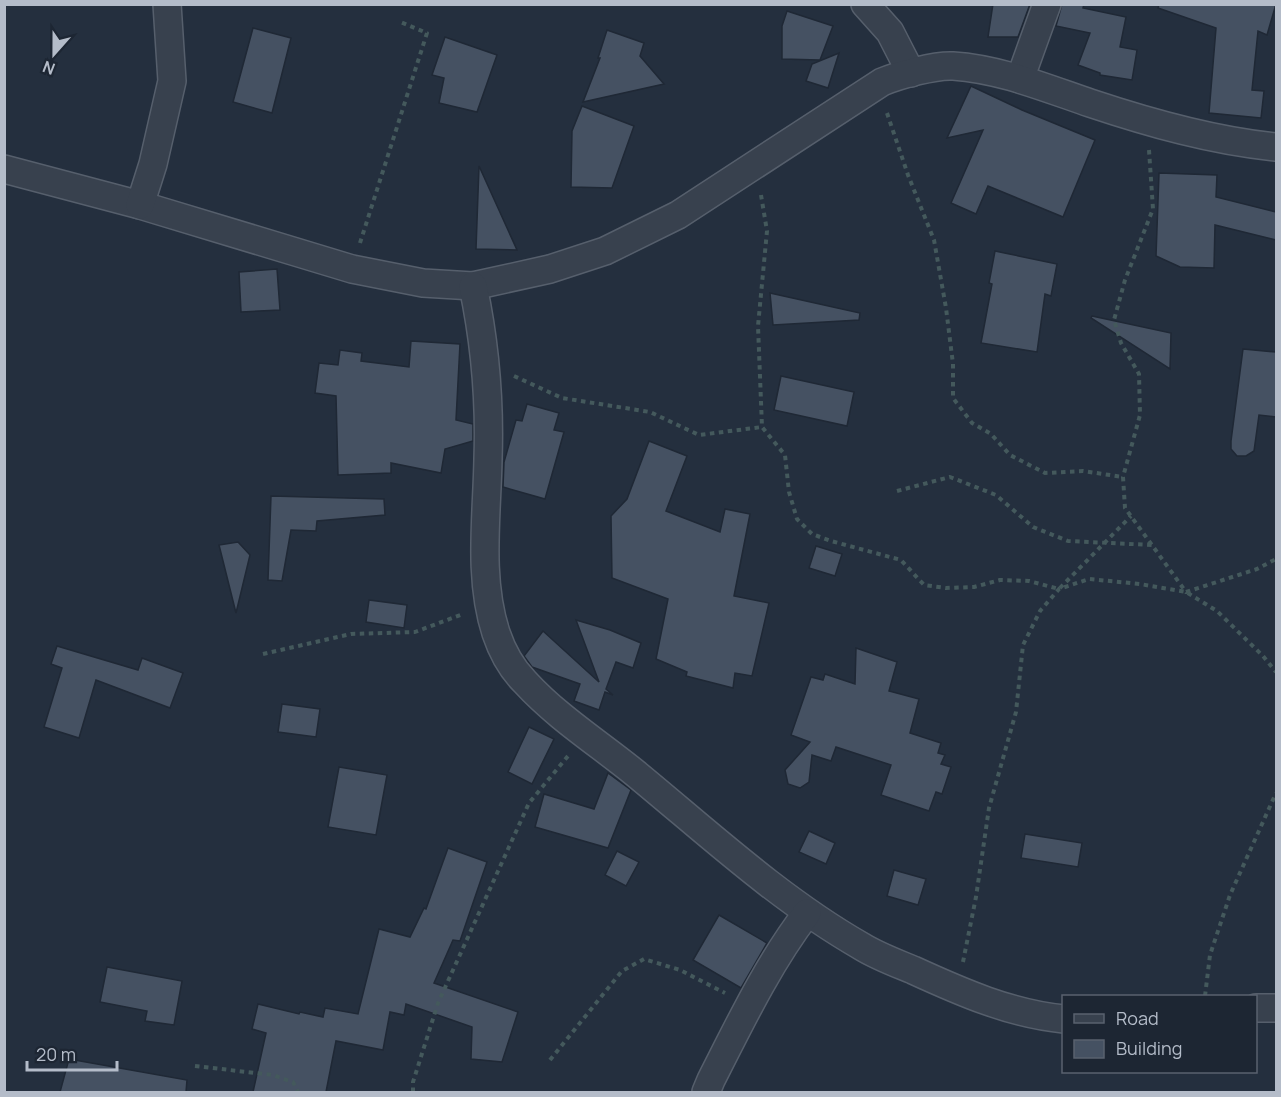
<svg xmlns="http://www.w3.org/2000/svg" width="1281" height="1097" viewBox="0 0 1281 1097" font-family="Manrope,sans-serif">
<style>
.building{fill:#455162;stroke:#1f2835;stroke-width:1.5}
.lines{fill:none;stroke-linecap:round;stroke-linejoin:round}
.minor-casing{stroke:#565f6c;stroke-width:30}
.path{stroke:#44595c;stroke-width:4;stroke-dasharray:4.5 4.5;stroke-linecap:butt}
.minor{stroke:#38414e;stroke-width:27}
</style>
<rect width="100%" height="100%" fill="#242f3e"/>
<!-- building -->
<g class="building">
<polygon points="993,4 1030,4 1018,37 988,37"/>
<polygon points="1062,4 1084,4 1083,8 1126,17 1120,47 1137,50 1132,80 1100,75 1100,73 1078,65 1090,33 1056,26"/>
<polygon points="1159,4 1276,4 1267,35 1258,31 1252,90 1264,91 1261,118 1209,113 1216,28 1158,8"/>
<polygon points="787,11 833,26 820,60 782,59 782,26"/>
<polygon points="253,28 291,38 272,113 233,102"/>
<polygon points="607,30 644,43 640,56 664,84 583,102 600,58 598,58"/>
<polygon points="445,37 497,55 477,112 439,103 444,78 432,75"/>
<polygon points="839,53 828,88 806,81 812,64"/>
<polygon points="971,86 1022,110 1095,140 1063,217 988,186 976,214 951,203 983,130 947,138"/>
<polygon points="582,106 634,126 612,188 571,187 572,131"/>
<polygon points="479,166 517,250 476,249"/>
<polygon points="1159,173 1217,175 1216,197 1276,212 1276,240 1215,225 1214,268 1180,267 1156,256"/>
<polygon points="995,251 1057,264 1051,296 1045,294 1037,352 981,343 992,284 989,283"/>
<polygon points="277,269 280,310 241,312 239,272"/>
<polygon points="770,293 860,313 859,320 773,325"/>
<polygon points="1092,316 1171,333 1170,369 1091,318"/>
<polygon points="411,341 460,344 456,420 473,424 473,441 445,449 441,473 391,463 391,473 338,475 336,396 315,393 319,363 338,365 340,350 362,353 361,361 409,367"/>
<polygon points="1243,349 1276,352 1276,417 1259,415 1254,451 1246,456 1237,456 1231,449 1231,441"/>
<polygon points="781,376 854,392 847,426 774,410"/>
<polygon points="527,404 559,413 554,430 564,432 545,499 503,487 504,462 516,420 522,421"/>
<polygon points="649,441 687,456 666,511 720,532 725,509 750,514 734,596 769,603 752,676 735,673 733,688 686,676 687,672 656,659 668,599 612,578 611,516 627,499"/>
<polygon points="271,496 384,499 385,515 317,521 316,531 291,530 282,581 268,580"/>
<polygon points="238,542 250,555 236,613 219,545"/>
<polygon points="816,546 842,554 835,576 809,568"/>
<polygon points="369,600 407,605 404,628 366,622"/>
<polygon points="576,620 610,630 641,643 633,668 616,662 606,689 613,695 605,692 599,710 574,701 580,684 532,667 524,656 543,631 599,682"/>
<polygon points="57,646 138,670 142,658 183,673 170,708 96,680 79,738 44,727 62,668 51,664"/>
<polygon points="856,648 897,662 889,691 919,699 910,733 941,743 938,753 945,755 941,764 951,767 942,794 936,792 929,811 881,795 891,765 836,747 831,761 812,755 809,782 800,788 788,784 785,770 810,742 791,735 811,677 823,680 825,674 855,684"/>
<polygon points="282,704 320,709 316,737 278,732"/>
<polygon points="529,727 554,739 532,784 508,772"/>
<polygon points="339,767 387,775 376,835 328,827"/>
<polygon points="608,773 631,790 608,848 535,827 544,794 594,809"/>
<polygon points="809,831 835,843 826,864 799,852"/>
<polygon points="1025,834 1082,843 1078,867 1021,858"/>
<polygon points="448,848 487,862 460,941 453,940 434,983 518,1012 502,1062 471,1059 472,1027 406,1004 404,1015 390,1012 383,1050 336,1041 326,1092 253,1092 266,1033 252,1029 258,1004 299,1014 300,1012 323,1017 325,1008 358,1014 379,929 410,937 424,908 426,909"/>
<polygon points="617,851 639,862 626,886 605,875"/>
<polygon points="894,870 926,879 918,905 887,896"/>
<polygon points="719,915 767,943 741,988 693,960"/>
<polygon points="107,967 182,981 174,1025 145,1021 147,1011 100,1002"/>
<polygon points="69,1059 187,1080 186,1092 60,1092"/>
</g>
<g class="lines">
<!-- minor casing -->
<g class="minor-casing">
<g id="minor">
<polyline points="865,4 890,32 911,73"/>
<polyline points="1020,79 1047,4"/>
<path d="M4 169 140 205 352 269 423 283 473 286 550 269 605 251 678 215 882 82C899 75 935 65 953 66 1000 69 1046 88 1090 103 1150 123 1213 141 1276 147"/>
<polyline points="140,205 153,164 172,81 167,4"/>
<path d="M473 286C485 343 490 401 488 459 487 516 478 578 496 633 502 651 511 668 525 682 557 717 598 743 635 773 708 833 779 899 861 946 877 956 896 963 913 970 961 992 1011 1014 1064 1019"/>
<polyline points="1256,1008 1276,1008"/>
<path d="M706 1092 711 1080C740 1023 768 964 807 913"/>
</g>
</g>
<!-- path -->
<g class="path">
<polyline points="887,113 908,175 934,240 946,308 953,364 953,398 972,423 991,434 1010,455 1045,473 1083,471 1123,477"/>
<polyline points="1149,150 1153,209 1125,280 1114,320 1121,343 1139,374 1140,415 1123,477 1125,508 1186,592 1257,569 1276,559"/>
<polyline points="761,195 767,231 758,326 762,427 785,455 789,492 797,519 812,534 831,541 901,560 924,585 946,588 974,587 1000,580 1029,581 1059,589 1131,516"/>
<polyline points="360,243 427,33 398,21"/>
<polyline points="514,376 562,398 650,412 699,435 762,427"/>
<polyline points="897,491 950,477 996,495 1033,527 1068,541 1152,545"/>
<polyline points="263,654 351,634 415,632 463,614"/>
<polyline points="963,962 976,897 989,808 1016,712 1023,645 1040,611 1059,589 1089,579 1140,584 1186,592 1217,611 1263,656 1276,672"/>
<polyline points="1205,996 1210,955 1230,895 1276,793"/>
<polyline points="550,1060 622,971 644,959 680,970 725,993"/>
<polyline points="195,1066 273,1075 293,1082 298,1092"/>
<polyline points="413,1092 413,1082 438,1003 529,803 568,756"/>
</g>
<!-- minor -->
<use href="#minor" class="minor"/>
</g>
<!-- border -->
<rect width="1281" height="1097" fill="none" stroke="#b4bcc9" stroke-width="12"/>
<!-- legend -->
<rect x="1062" y="995" width="195" height="78" fill="#1d2633" stroke="#59626f" stroke-width="1.5"/>
<rect x="1074" y="1014" width="30" height="9" fill="#38414e" stroke="#59626f" stroke-width="1.5"/>
<text x="1116" y="1025" font-size="18" fill="#b4bcc9">Road</text>
<rect x="1074" y="1040" width="30" height="18" fill="#455162" stroke="#59626f" stroke-width="1.5"/>
<text x="1116" y="1055" font-size="18" fill="#b4bcc9">Building</text>
<!-- north arrow -->
<g transform="translate(54 54) rotate(201)" stroke="#1d2633" stroke-width="4.5" paint-order="stroke">
<path d="M0-4.5L10 22L0 15L-10 22Z" fill="#b4bcc9"/>
<text y="-9" font-size="16" font-weight="bold" text-anchor="middle" fill="#b4bcc9">N</text>
</g>
<!-- scale -->
<path d="M27 1061v9h90v-9" fill="none" stroke="#b4bcc9" stroke-width="3"/>
<text x="36" y="1061" font-size="18" fill="#b4bcc9" stroke="#1d2633" stroke-width="4.5" paint-order="stroke">20 m</text>
</svg>
